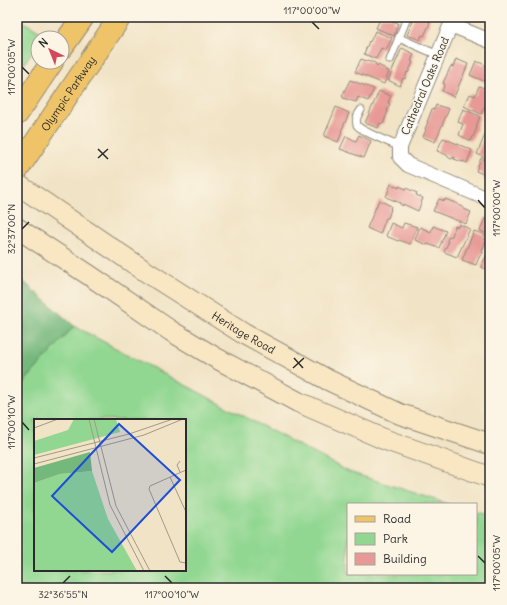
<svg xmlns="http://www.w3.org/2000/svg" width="507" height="605" viewBox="0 0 507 605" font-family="Delius,sans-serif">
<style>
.green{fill:#91d791;stroke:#5e815e;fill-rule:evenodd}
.forest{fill:#74b87b;stroke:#507253}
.building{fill:#e89996}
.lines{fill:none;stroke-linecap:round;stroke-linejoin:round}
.lane-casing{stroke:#8e8778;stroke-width:9}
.street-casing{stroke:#8e8778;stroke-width:16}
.secondary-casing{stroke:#8e8778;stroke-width:22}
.primary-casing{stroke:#8e8778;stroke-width:24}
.lane{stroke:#fff;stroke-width:7}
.street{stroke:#fff;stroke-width:14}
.secondary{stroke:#f9e7c3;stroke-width:20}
.primary{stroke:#efc469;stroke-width:22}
.ticks{fill:none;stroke:#2b2b2b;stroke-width:1.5}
.labels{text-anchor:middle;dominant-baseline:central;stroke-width:3;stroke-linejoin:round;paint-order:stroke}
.street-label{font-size:11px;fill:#2b2b2b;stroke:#fcf5e5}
.inset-road{fill:none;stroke:#a29987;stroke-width:1}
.view{fill:#1d4ed8;fill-opacity:0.15;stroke:#1d4ed8;stroke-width:2}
.inset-edge{fill:none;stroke:#2b2b2b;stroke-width:2}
.neatline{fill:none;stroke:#2b2b2b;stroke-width:1.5}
.ticks-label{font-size:10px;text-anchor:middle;fill:#2b2b2b}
</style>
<rect width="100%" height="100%" fill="#fcf5e5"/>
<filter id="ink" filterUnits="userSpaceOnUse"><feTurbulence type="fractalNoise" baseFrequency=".025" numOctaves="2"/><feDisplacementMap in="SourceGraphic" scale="8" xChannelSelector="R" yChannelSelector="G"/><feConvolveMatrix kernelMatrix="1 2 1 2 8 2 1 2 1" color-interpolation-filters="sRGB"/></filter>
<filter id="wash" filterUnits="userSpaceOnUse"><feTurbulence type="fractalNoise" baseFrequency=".012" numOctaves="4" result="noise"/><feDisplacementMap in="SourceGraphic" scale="16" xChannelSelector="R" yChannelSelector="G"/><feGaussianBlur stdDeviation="0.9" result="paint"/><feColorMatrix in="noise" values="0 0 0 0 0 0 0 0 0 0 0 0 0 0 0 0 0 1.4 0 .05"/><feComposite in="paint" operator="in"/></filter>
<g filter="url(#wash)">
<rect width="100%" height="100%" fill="#f1e3c5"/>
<!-- green -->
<g class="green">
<polygon points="17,18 44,34 41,38 38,38 38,42 17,75"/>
<path d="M74 326 349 472 449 504H348V574H476V512L490 517V588H17V390ZM35 420H185V570H35Z"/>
</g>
<!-- forest -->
<polygon class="forest" points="17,276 74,326 17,390"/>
<g id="blocks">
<!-- building -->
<g class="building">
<polygon points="381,17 394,17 393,21 398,23 394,36 376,28"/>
<polygon points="415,17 431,17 429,22 430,23 424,36 422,35 420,40 407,35"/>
<polygon points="375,31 392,38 386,50 381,48 376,59 364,54 369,41 370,42"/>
<polygon points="402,48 414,54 411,61 413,62 408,73 407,72 405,79 403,78 400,86 388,80"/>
<polygon points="361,59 370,62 373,62 375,63 377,66 378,65 386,69 386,70 389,71 384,84 355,72"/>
<polygon points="456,59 468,64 454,97 442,91 445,84 443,83 451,66 453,67"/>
<polygon points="476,61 485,65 487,65 490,66 490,84 470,75"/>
<polygon points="350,80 374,89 368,101 358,97 356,102 343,98 343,96 342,96"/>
<polygon points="479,86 489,90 490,87 490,96 481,114 464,106 467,98 468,99 470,94 475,96"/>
<polygon points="379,91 391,96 388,103 390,104 387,110 388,111 383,124 380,123 378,128 365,123"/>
<polygon points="436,105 449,109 435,142 423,137 426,130 425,129 428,122 427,122 432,109 434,110"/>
<polygon points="336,107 349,113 344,125 341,131 342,132 338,142 324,136"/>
<polygon points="463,109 480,116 476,127 477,128 471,141 459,135 463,124 458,122"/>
<polygon points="490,123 490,156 489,156 488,159 477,154"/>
<polygon points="359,135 371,141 364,158 340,149 346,136 356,141"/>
<polygon points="443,138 472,150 467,163 463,161 463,162 454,159 455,157 451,159 448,157 447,155 437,151"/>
<polygon points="481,158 490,162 490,179 483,176 483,174 476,171"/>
<polygon points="391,184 399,188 399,186 406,189 406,188 417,193 416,195 423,198 418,211 403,204 403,206 400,204 400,203 386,197"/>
<polygon points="439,199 445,201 445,199 458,204 458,205 464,208 464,209 471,212 466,224 433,211"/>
<polygon points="379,200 391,206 390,209 391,209 388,218 386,218 380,234 367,228"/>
<polygon points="485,218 490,220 490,235 480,231"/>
<polygon points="391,223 402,228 404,223 417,227 410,244 399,240 398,241 386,236"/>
<polygon points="459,224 470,229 457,257 444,252 448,243 447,240 448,238 452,236 455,226 458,227"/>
<polygon points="433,226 446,231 439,248 428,244 427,245 415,240 420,227 431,232"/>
<polygon points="474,231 485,235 483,239 486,240 483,249 482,248 483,253 479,257 476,265 462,260"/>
<polygon points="487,254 490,255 490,271 481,267"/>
</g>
</g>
</g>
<g filter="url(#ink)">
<use href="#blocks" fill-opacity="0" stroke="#8e8778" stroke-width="1"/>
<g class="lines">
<!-- lane casing -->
<g class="lane-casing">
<g id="lane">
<polyline points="399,38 438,55"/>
<polyline points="390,60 407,18"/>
<path d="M361 110C358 114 355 120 357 125 360 131 392 143 400 147"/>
</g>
</g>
<!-- street casing -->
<g class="street-casing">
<g id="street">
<polyline points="454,17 400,147 400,157 408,165 490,200"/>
<polyline points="451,25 490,41"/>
</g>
</g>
<!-- secondary casing -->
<g class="secondary-casing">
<g id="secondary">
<path id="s1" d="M17 184 145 271 244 334 328 380 400 414 490 444"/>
<polyline points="17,228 89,275 171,331 216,358 298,402 386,440 490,477"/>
</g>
</g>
<!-- primary casing -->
<g class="primary-casing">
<g id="primary">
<polyline points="62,47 83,17"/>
<polyline points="17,114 52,62"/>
<path id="s2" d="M17 170 120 17"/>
</g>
</g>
<!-- lane -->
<use href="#lane" class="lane"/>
<!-- street -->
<use href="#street" class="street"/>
<!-- secondary -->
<use href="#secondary" class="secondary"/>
<!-- primary -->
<use href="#primary" class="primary"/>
</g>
</g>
<!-- ticks -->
<path class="ticks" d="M312 22 319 29M22 67 29 74M98 149 108 159M98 158 108 149M478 200 485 208M22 229 29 222M294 358 303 368M293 368 304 358M22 422 29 430M478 556 485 563M165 576 172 583M63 583 70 576"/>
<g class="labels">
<!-- street labels -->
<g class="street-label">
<text transform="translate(425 86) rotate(-67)">Cathedral Oaks Road</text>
<text stroke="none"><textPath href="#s2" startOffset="92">Olympic Parkway</textPath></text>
<text stroke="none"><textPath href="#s1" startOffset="271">Heritage Road</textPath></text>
</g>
</g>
<!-- overview -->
<g transform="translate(34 419)">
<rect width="152" height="152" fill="#f1e3c5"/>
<path d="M40 0H82L86 13 0 36V22L34 11ZM58 52 74 100 103 152H0V64L26 55Z" fill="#91d791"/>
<path d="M56 33 58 52 26 55 0 64V49Z" fill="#74b87b"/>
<path class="inset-road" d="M55 0 76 86 110 152M60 0 82 87 116 152M0 9 24 0M0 39 95 15 139 0M146 42 143 46 146 53M0 45 110 16 149 0M152 51 116 67 115 70 146 143 152 144M136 58 152 93"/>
<path class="view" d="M85 5 146 61 78 133 18 77Z"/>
<rect width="152" height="152" class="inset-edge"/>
</g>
<!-- margin -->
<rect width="507" height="605" fill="none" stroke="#fcf5e5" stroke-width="44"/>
<!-- legend -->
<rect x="347" y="503" width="130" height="72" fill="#fcf5e5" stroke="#a8a49b"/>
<rect x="355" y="516" width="20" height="6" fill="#efc469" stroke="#a8a49b"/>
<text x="383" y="523" font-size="12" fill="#2b2b2b">Road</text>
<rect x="355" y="533" width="20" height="12" fill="#91d791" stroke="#a8a49b"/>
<text x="383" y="543" font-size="12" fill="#2b2b2b">Park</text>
<rect x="355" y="553" width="20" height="12" fill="#e89996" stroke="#a8a49b"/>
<text x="383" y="563" font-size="12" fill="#2b2b2b">Building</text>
<!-- north arrow -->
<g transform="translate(50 50) rotate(317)"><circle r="19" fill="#fcf5e5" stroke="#a8a49b"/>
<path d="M0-3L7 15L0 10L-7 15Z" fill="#d1495b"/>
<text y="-6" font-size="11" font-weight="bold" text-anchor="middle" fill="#2b2b2b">N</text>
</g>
<rect x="22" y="22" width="463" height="561" class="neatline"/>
<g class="ticks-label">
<text x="312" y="14">117°00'00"W</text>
<text transform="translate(11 67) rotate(-90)" y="4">117°00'05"W</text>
<text transform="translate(496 208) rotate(-90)" y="4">117°00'00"W</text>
<text transform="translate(11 229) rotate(-90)" y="4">32°37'00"N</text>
<text transform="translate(11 422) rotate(-90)" y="4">117°00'10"W</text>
<text transform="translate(496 563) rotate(-90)" y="4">117°00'05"W</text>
<text x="63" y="598">32°36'55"N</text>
<text x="172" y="598">117°00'10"W</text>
</g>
</svg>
